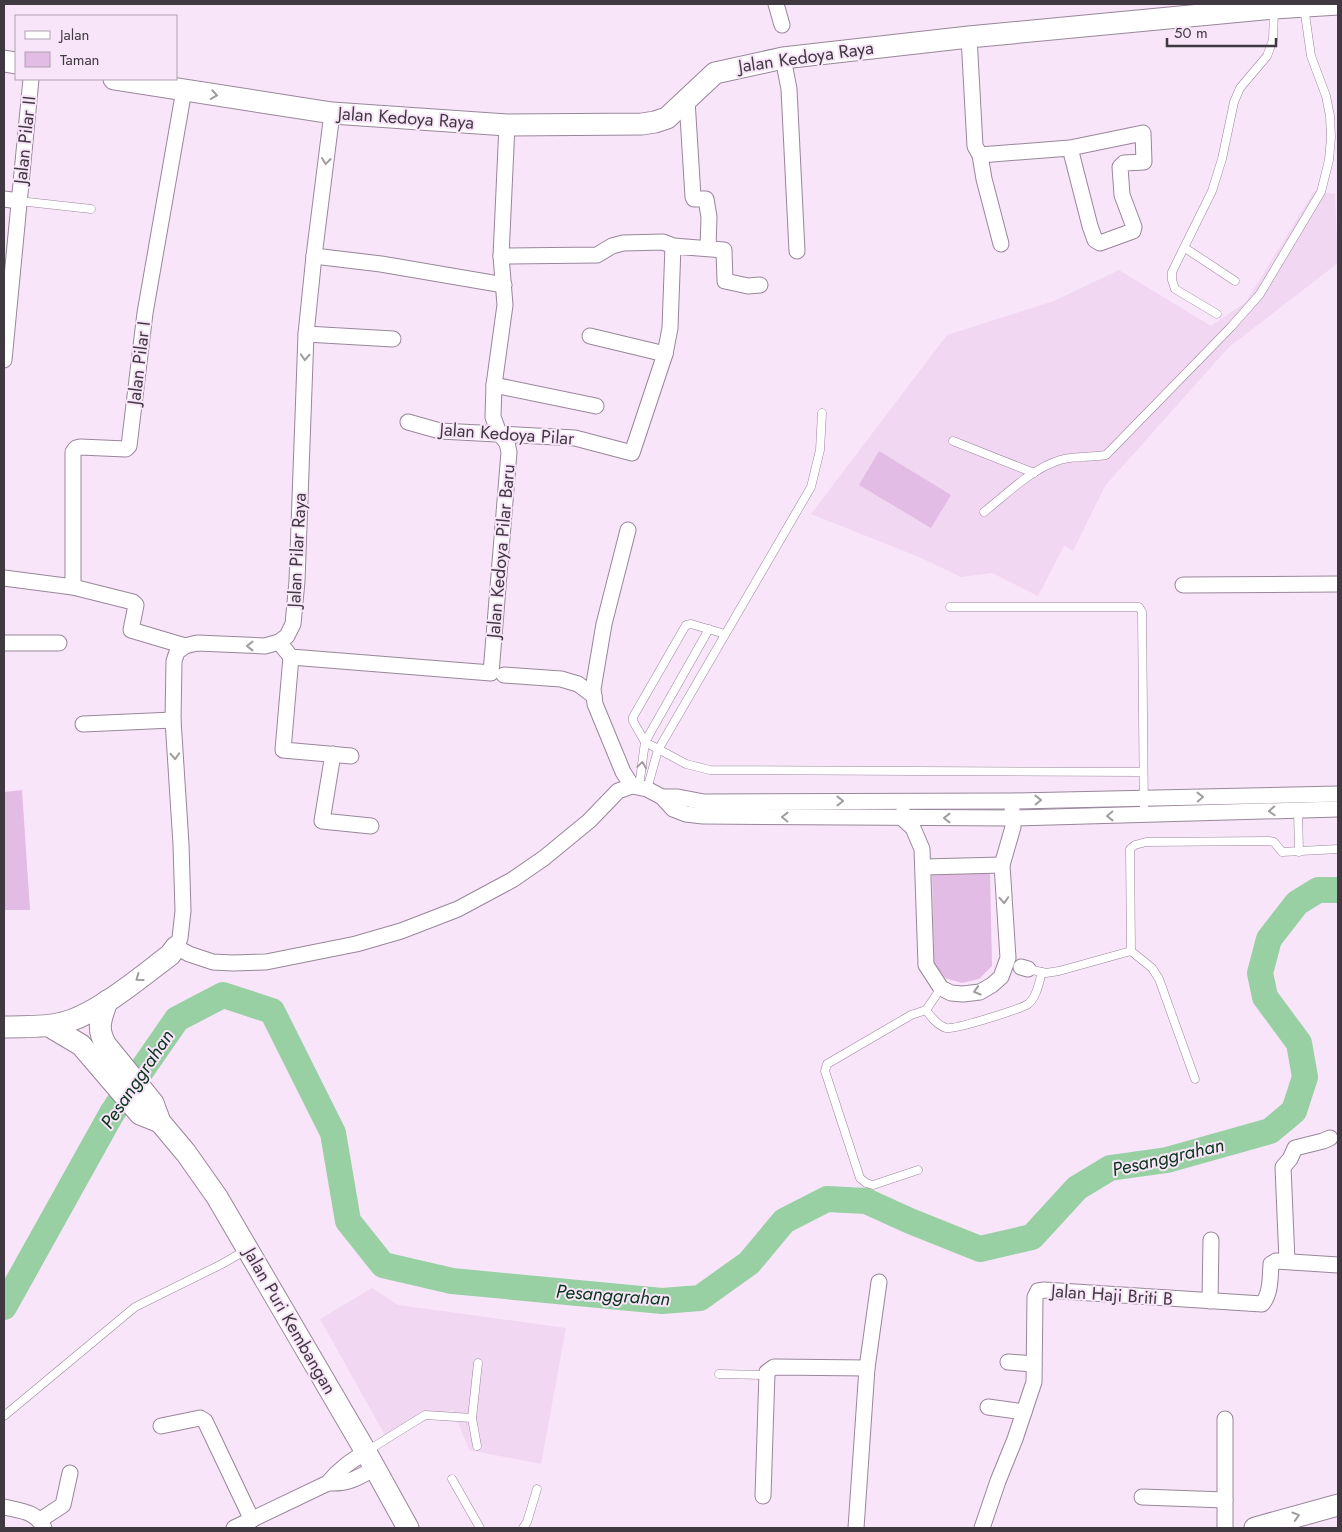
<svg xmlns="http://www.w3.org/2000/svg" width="1342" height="1532" viewBox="0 0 1342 1532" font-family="Jost,sans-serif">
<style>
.built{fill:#f1d7f2}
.green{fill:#e2bce4}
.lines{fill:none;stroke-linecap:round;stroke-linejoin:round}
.river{stroke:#98d0a3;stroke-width:26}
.lane-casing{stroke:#99869a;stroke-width:9}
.street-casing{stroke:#99869a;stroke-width:17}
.secondary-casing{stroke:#99869a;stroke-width:23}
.lane{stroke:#fff;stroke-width:8}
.street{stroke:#fff;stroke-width:15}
.secondary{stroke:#fff;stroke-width:21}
.oneway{stroke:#a09ca0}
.labels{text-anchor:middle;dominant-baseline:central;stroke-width:4;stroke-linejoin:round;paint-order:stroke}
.street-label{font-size:18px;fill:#413941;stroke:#f9e5fa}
.water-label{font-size:19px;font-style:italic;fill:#093518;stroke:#f9e5fa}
</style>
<rect width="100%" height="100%" fill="#f9e5fa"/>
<!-- built -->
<g class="built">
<polygon points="1314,191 1335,194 1338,263 1228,348 1105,486 1073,551 1064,546 1038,596 992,573 961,577 919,557 811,514 947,335 1054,301 1119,270 1211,326 1246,302"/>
<polygon points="372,1288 398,1305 566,1328 541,1464 469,1450 453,1410 386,1437 320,1319"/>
</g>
<!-- green -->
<g class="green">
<polygon points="879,451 951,495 931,528 859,485"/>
<polygon points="22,790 30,910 4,910 4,792"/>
<polygon points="990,872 992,966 979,979 962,983 945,978 934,964 932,873"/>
</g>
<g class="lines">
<!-- river -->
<polyline class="river" points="4,1307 112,1113 177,1019 223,995 272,1011 333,1133 348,1221 383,1265 452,1281 662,1301 700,1298 749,1263 784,1221 827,1199 866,1201 910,1221 980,1249 1032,1237 1077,1188 1110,1168 1167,1160 1270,1131 1294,1111 1305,1077 1299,1043 1265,997 1260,973 1269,939 1297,903 1318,890 1338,890"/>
<!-- lane casing -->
<g class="lane-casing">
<g id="lane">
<polyline points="19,201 91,209"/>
<polyline points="1185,248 1235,281"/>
<polyline points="1217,314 1175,289 1172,280 1172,272 1212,191 1222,159 1234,102 1240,88 1267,56 1273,40 1274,10"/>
<polyline points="953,441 1034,473"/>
<path d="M984 512C1007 494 1031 469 1060 460 1075 455 1091 458 1106 455L1231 327 1260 294 1321 192 1329 160 1331 137 1330 116 1326 96 1311 56 1304 7"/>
<polyline points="950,607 1139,607 1142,612 1144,815"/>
<polyline points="725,634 691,624 686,625 633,717 633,721 645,742 686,764 710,770 1143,772"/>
<polyline points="639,787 645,742 709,629"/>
<polyline points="647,789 658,750 811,487 820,450 822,413"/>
<polyline points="1298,811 1299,852"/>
<polyline points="1131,951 1130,849 1135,845 1146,842 1269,841 1274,842 1282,852 1338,849"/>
<polyline points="1028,969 1046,973 1059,971 1131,951 1152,968 1159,979 1195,1079"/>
<path d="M926 1010C931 1017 937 1025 946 1028 954 1030 1021 1009 1028 1004 1037 997 1039 982 1042 972"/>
<polyline points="918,1170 873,1185 866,1183 860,1178 825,1071 827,1064 911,1015 926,1010 941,988"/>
<polyline points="719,1374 767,1375"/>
<polyline points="4,1416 135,1307 222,1264 246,1250"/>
<polyline points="472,1418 478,1363"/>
<polyline points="367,1451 425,1415 472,1418 477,1446"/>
<polyline points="452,1479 480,1528"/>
<polyline points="523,1528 527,1522 537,1489"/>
</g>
</g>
<!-- street casing -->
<g class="street-casing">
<g id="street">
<polyline points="776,4 782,25"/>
<polyline points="969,37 975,146 980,155 984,179 1001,244"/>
<polyline points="783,58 789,89 797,251"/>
<polyline points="687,100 693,197 694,199 706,199 709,217 708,248"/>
<polyline points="332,113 314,256 306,334 297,581 293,624 287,636 279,642 265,646 197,643 185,646 177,652 174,661 173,720 181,844 183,911 180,938 176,947 189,954 213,962 233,963 266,962 356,944 401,931 458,909 512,880 544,858 589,821 618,791 632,786 647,789 662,797 673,809 686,814 703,816 1013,818 1338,809"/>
<polyline points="980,155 1070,148 1143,133 1144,162 1124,163 1120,167 1122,195 1134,227 1133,231 1100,243 1095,240 1090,226 1070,148"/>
<polyline points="4,199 19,201"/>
<polyline points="314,256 381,264 504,285"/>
<polyline points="501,256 597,255 612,246 623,243 663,242 673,246"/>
<polyline points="306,334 393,339"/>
<polyline points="590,336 665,354"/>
<polyline points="4,360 31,79"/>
<polyline points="494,385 596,406"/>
<polyline points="408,422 440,431 575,438 632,453 665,354 670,328 673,246 724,250 725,281 748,286 760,285"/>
<polyline points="628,530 604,624 593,689 595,704 623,772 632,786"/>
<polyline points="4,578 73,587 73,452 76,448 80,447 126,449 129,446 145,313 184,90"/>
<polyline points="1183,585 1338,584"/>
<polyline points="73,587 133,602 136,605 131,630 185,646"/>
<polyline points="279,642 291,657 491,673 509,452 507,443 499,433 493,417 494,385 505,305 501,256 507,125"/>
<polyline points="4,643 59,643"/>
<polyline points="291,657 283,750 351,756"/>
<polyline points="504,675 561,679 578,684 594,696"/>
<polyline points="83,724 173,720"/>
<polyline points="333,754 322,821 371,826"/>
<polyline points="662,797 678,797 704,802 1012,801 1338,794"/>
<polyline points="903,813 903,819 913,828 922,849 926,965 941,988 951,993 963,994 980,992 992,985 1001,977 1008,958 1002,865 1013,827 1012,810"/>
<polyline points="924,867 1002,865"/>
<polyline points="1021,967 1028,969"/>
<polyline points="1287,1261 1283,1167 1290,1159 1295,1148 1323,1141 1330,1138"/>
<polyline points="1210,1301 1211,1240"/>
<polyline points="1008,1362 1034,1364"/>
<polyline points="988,1407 1024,1412"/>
<polyline points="1225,1419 1225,1528"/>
<polyline points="161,1426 200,1418 205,1421 252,1520"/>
<path d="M328 1483C339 1469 351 1461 366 1452"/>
<polyline points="763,1496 767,1372 774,1367 867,1368"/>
<polyline points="1142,1497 1225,1500"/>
<path d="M4 1507C21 1511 36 1511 44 1528"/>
<polyline points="40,1520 63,1505 70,1473"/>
<path d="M234 1528 328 1483C348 1484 358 1478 375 1468"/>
<polyline points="856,1528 867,1368 879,1282"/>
<path d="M982 1528 998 1481 1015 1439 1034 1382 1035 1297 1038 1291 1044 1290 1262 1304C1271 1294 1270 1277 1271 1264L1276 1261 1338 1265"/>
</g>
</g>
<!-- secondary casing -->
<g class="secondary-casing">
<g id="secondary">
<polyline points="4,61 16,63"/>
<polyline points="114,79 332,113 507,125 642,124 655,122 667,118 715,73 783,58 969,37 1274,8 1338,4"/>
<path d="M107 1001C101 1019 96 1028 106 1045L153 1103 160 1122 186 1153 217 1197 366 1452 408 1528"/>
<polyline points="49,1026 81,1045 140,1114 160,1122"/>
<path d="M4 1027C23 1026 43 1028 62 1023 95 1016 142 976 170 955L176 947"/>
<polyline points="1255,1528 1338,1505"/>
</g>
</g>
<!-- lane -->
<use href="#lane" class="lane"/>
<!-- street -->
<use href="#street" class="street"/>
<!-- secondary -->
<use href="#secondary" class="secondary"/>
</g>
<!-- one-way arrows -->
<defs><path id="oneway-chevron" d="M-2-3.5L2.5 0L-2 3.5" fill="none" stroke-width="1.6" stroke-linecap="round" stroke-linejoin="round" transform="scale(1.25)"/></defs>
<g class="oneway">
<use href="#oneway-chevron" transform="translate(214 95) rotate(9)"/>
<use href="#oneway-chevron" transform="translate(326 161) rotate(97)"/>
<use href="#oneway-chevron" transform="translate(305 357) rotate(93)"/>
<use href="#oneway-chevron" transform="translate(250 646) rotate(-180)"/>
<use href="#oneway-chevron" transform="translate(175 756) rotate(87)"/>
<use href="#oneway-chevron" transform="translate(642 765) rotate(-82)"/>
<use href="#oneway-chevron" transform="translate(1200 797) rotate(-1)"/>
<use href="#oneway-chevron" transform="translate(1038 800) rotate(-1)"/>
<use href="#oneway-chevron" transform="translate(840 801)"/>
<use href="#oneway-chevron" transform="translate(1272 811) rotate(178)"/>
<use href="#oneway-chevron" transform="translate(1110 816) rotate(179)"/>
<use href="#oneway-chevron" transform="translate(785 817) rotate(-179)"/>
<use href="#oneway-chevron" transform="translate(947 818) rotate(180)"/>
<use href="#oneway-chevron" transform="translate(1004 900) rotate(86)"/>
<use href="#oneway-chevron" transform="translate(139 978) rotate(144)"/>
<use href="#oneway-chevron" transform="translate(977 991) rotate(164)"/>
<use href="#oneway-chevron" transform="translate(1296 1516) rotate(-16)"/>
</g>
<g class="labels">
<!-- street labels -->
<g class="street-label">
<text transform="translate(806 57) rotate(-8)">Jalan Kedoya Raya</text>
<text transform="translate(406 118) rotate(4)">Jalan Kedoya Raya</text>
<text transform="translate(25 140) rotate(-84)">Jalan Pilar II</text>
<text transform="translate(139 363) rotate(-83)">Jalan Pilar I</text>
<text transform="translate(507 434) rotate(4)">Jalan Kedoya Pilar</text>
<text transform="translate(297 550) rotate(-87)">Jalan Pilar Raya</text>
<text transform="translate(501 551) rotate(-85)">Jalan Kedoya Pilar Baru</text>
<text transform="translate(1112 1295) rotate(4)">Jalan Haji Briti B</text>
<text transform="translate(290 1321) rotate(60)">Jalan Puri Kembangan</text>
</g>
<!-- water labels -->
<g class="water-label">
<text transform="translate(137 1079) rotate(-56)">Pesanggrahan</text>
<text transform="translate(1168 1157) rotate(-13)">Pesanggrahan</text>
<text transform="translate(613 1295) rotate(4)">Pesanggrahan</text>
</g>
</g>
<!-- border -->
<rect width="1342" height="1532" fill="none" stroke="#413941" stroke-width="10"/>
<!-- legend -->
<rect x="15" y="15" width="162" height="65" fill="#f9e5fa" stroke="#afa0b0"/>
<rect x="25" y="31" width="25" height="8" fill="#ffffff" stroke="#afa0b0"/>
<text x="60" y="40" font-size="15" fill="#413941">Jalan</text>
<rect x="25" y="52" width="25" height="15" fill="#e2bce4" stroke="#afa0b0"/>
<text x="60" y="65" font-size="15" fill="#413941">Taman</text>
<!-- scale -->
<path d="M1167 38v8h109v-8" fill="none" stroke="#413941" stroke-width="2.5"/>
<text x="1174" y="38" font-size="15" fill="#413941" stroke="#f9e5fa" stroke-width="4" paint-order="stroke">50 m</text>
</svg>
